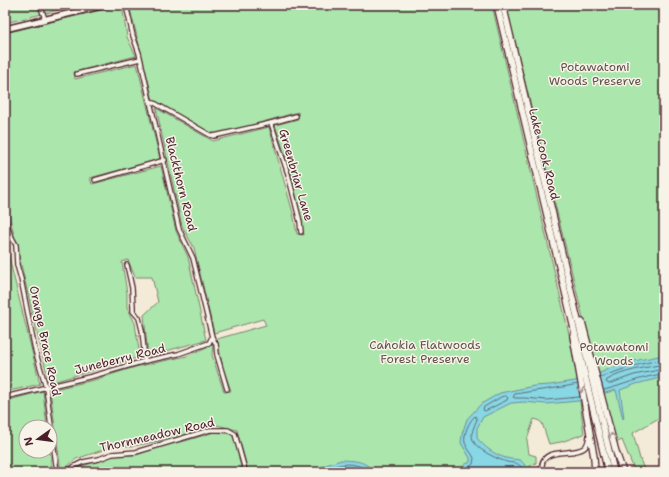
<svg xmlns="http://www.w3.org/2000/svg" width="669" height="477" viewBox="0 0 669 477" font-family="'Shantell Sans',sans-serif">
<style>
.green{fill:#abe6ac;stroke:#7a826c}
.water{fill:#87d7e4;stroke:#6f8d9a}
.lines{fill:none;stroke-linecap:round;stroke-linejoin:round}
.shore{stroke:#626975;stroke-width:1}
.street-casing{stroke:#4a1f2b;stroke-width:6}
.secondary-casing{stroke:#4a1f2b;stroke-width:8}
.primary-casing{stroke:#4a1f2b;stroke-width:8}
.street{stroke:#f7f3e8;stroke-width:3.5}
.secondary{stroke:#f7f3e8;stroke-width:5}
.primary{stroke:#f7f3e8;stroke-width:5.5}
.oneway{stroke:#a0898a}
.labels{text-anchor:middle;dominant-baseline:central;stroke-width:3;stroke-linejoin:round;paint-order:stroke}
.park-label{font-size:12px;fill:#62514b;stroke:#f7f3e8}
.street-label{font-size:12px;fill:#4a1f2b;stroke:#f7f3e8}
</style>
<rect width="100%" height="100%" fill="#f4ead8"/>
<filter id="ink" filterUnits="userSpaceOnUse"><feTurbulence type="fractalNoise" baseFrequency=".025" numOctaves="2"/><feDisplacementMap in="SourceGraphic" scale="8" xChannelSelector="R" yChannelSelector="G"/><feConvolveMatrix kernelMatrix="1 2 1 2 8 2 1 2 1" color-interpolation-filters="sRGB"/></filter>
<g filter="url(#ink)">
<!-- green -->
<g class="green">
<polygon points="5,5 79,5 5,23"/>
<polygon points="122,5 127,37 136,56 74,72 75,79 137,64 160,159 90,178 92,184 161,166 176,231 188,257 206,340 148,356 144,315 158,302 152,277 135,277 128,260 122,262 127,293 127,307 135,323 140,357 49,383 5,197 5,33"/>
<polygon points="129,5 492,5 569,334 577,377 584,434 561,442 549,444 542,423 538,420 534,419 527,440 529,454 536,456 536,463 530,466 531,472 319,472 320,468 315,472 246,472 248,471 237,430 217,425 183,436 134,446 115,446 76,459 61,472 50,390 94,380 135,367 187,356 213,344 212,355 224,392 231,391 223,368 217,339 266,325 263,319 214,333 194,248 182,226 156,108 213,141 269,127 293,213 297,234 304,235 292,176 275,125 298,119 298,112 214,136 153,100"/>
<polygon points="506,5 664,5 664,415 633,433 640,459 645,472 635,472 622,440 615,443 587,334"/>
<polygon points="5,241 40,384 5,392"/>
<polygon points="43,391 47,427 26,427 26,451 50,451 52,472 5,472 5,401"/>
<polygon points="214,432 232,434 236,443 242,472 71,472 74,469 115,455 136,455 170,443 185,441"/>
</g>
<!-- water -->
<g class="water">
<path d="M664 355V377L636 384 620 390 624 418 623 419 616 390 578 401 546 404 524 402 511 403 483 417 477 428V438C484 447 495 455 506 458 520 461 521 456 528 472H507L504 470 494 472H485L482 469 476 472H466L464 470V465L470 462V458L461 443 462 434 467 419 481 404 500 393 534 386 550 385 575 381 600 373 609 369 634 361Z"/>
<path d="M341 460C356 461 364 460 374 472H315L323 466Z"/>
</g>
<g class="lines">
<!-- shore -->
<g class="shore">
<path d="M664 364C645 368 624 370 607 380L606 382 609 384 634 375 664 369"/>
<path d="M600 378C623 368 640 364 664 359"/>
<path d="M578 384C557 389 536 390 515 394L513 397 515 398H525L546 400 580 397"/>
<path d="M604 390C624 385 643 376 664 374"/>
<polygon points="506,396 508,398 507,400 485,411 483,410 484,407 501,397"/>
<path d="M322 472C335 463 357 460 369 472"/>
<path d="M468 472V468L473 464 474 458C472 453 467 449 465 443 463 435 469 421 475 416L477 419C475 425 470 433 473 440 476 449 495 458 504 461 514 465 518 459 524 472"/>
</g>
<!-- street casing -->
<g class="street-casing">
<g id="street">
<polyline points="40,5 45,19"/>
<polyline points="126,5 133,36 139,53 179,229 193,258 212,337 216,344 217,355 227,389"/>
<polyline points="77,74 140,59"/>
<polyline points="151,101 210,135 214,136 271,123 296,116"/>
<polyline points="271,123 288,174 300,222 301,232"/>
<polyline points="95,180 165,160"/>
<polyline points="5,217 10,234 16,245 17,265 21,279 35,350 46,387 57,472"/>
<polyline points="127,265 132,288 133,307 133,311 139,318 142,330 145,361"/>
<polyline points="5,397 93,376 145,361 178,354 209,343 212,337"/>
<polyline points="67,472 75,466 83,462 99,459 112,454 136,452 210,430 228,430 235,434 245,470"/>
<path d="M542 472C538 445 572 457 584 448 588 445 588 441 589 436"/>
</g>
</g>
<!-- secondary casing -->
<g class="secondary-casing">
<polyline id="secondary" points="5,29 105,5"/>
</g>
<!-- primary casing -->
<g class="primary-casing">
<g id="primary">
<polyline points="497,5 608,472"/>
<polyline points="503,5 614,472"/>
<polyline points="582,322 616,452 623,472"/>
<polyline points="573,336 594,457 595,472"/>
</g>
</g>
<!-- street -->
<use href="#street" class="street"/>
<!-- secondary -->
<use href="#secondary" class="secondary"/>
<!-- primary -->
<use href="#primary" class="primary"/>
</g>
<!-- one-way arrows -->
<defs><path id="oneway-chevron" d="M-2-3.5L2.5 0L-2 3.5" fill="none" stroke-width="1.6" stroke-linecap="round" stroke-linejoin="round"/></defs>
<g class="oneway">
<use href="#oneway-chevron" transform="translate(581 390) rotate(81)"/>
<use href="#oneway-chevron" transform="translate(612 436) rotate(-105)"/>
</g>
</g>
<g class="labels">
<!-- park labels -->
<g class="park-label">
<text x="595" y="67">Potawatomi<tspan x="595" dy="14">Woods Preserve</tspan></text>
<text x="425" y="345">Cahokia Flatwoods<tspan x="425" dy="14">Forest Preserve</tspan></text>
<text x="614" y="347">Potawatomi<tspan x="614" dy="14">Woods</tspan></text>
</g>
<!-- street labels -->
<g class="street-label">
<text transform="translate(544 154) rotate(76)">Lake Cook Road</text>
<text transform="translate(296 175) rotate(74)">Greenbriar Lane</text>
<text transform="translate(181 184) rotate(76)">Blackthorn Road</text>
<text transform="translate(45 341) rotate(78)">Orange Brace Road</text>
<text transform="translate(120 359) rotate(-14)">Juneberry Road</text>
<text transform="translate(157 435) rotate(-13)">Thornmeadow Road</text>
</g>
</g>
<!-- margin -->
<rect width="669" height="477" fill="none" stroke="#f7f3e8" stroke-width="20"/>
<rect x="10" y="10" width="649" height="457" fill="none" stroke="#4a1f2b" stroke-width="1.5" filter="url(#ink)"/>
<!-- north arrow -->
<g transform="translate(38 439) rotate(256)"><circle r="19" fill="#f7f3e8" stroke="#b29e9c"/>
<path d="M0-3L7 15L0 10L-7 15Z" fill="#4a1f2b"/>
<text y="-6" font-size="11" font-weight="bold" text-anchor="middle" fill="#4a1f2b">N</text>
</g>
</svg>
